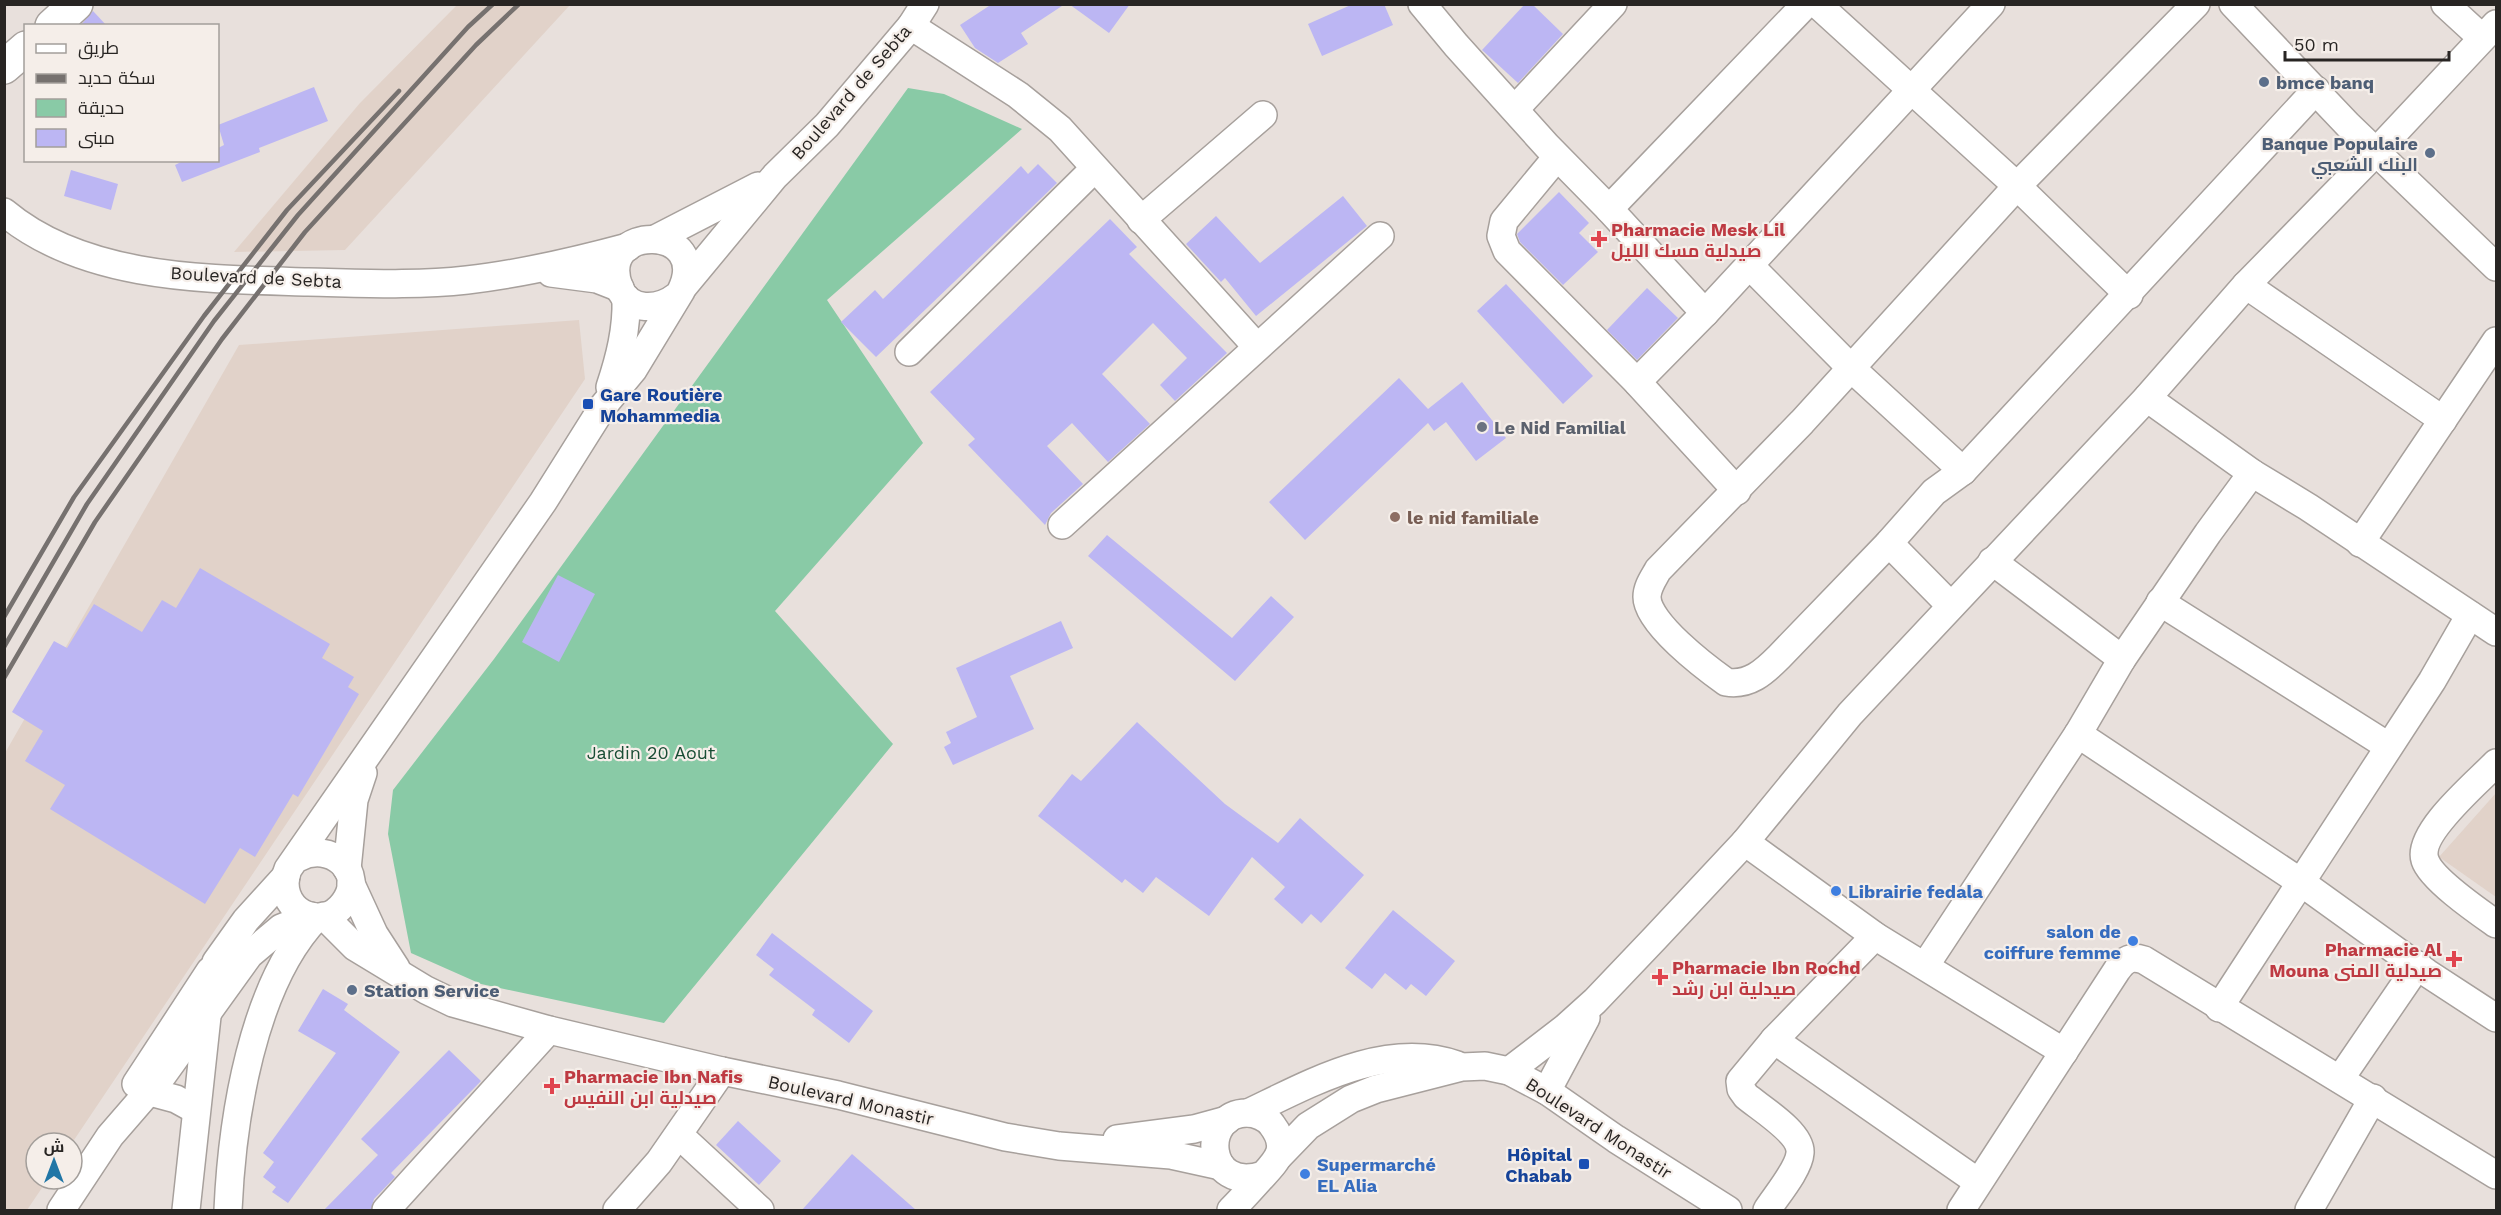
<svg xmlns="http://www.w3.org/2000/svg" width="2501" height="1215" viewBox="0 0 2501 1215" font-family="'Work Sans',Cairo,sans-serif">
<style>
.built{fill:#e1d2c9}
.green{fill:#89caa6}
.building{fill:#bcb6f3}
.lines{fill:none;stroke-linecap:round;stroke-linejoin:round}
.minor-casing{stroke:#a7a09c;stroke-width:30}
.major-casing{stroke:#a7a09c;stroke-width:36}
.minor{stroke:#fff;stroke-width:27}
.major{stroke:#fff;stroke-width:33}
.rail{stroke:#76716f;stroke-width:4.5}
.service-dot{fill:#5c6f8a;stroke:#f5eee9;stroke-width:2}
.health-dot{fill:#e0444e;stroke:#f5eee9;stroke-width:2}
.transit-dot{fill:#1a4fb4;stroke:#f5eee9;stroke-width:2}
.worship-dot{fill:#6b7280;stroke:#f5eee9;stroke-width:2}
.education-dot{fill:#8d6e63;stroke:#f5eee9;stroke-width:2}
.shop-dot{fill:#3f7fe0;stroke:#f5eee9;stroke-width:2}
.labels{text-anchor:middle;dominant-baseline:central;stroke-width:4.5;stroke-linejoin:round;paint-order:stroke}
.service-label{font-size:18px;font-weight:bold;fill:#4e5e75;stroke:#f5eee9;text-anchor:start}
.street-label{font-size:18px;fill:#282523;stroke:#f5eee9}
.health-label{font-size:18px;font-weight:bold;fill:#be3a42;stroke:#f5eee9;text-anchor:start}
.transit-label{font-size:18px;font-weight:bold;fill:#164399;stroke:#f5eee9;text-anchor:start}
.worship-label{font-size:18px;font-weight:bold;fill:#5b616d;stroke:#f5eee9;text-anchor:start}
.education-label{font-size:18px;font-weight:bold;fill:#785e54;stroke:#f5eee9;text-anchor:start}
.park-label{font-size:18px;fill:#184d34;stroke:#f5eee9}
.shop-label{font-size:18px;font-weight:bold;fill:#366cbe;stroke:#f5eee9;text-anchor:start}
</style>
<rect width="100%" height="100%" fill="#e8e0dc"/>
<!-- built -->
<g class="built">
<polygon points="457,5 570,5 345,250 234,252 360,103"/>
<polygon points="579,320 585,379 72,1143 36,1143 36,1179 48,1179 27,1210 5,1210 5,753 239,345"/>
<polygon points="2496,793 2496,897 2439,857"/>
</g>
<!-- green -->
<polygon class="green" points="908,88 944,94 1022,129 827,300 923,443 775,611 893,744 664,1023 481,984 411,953 388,834 393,790 494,659"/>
<!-- building -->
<g class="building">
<polygon points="992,4 1065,4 1021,33 1028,44 998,63 975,48 960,25"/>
<polygon points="1069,4 1130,4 1109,33"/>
<polygon points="1353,4 1384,4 1393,25 1322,56 1308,24"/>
<polygon points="1525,4 1532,4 1563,34 1518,83 1482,50"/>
<polygon points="93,11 107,26 80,26"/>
<polygon points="314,87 328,121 259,148 260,152 182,182 175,165 185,160 218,160 218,148 224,145 218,125"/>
<polygon points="1038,164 1057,183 876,357 841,322 875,290 883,299 1021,166 1028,174"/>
<polygon points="71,170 118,184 111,210 64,196"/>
<polygon points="1559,192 1589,223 1579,233 1598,252 1563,285 1520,242 1517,234"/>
<polygon points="1343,196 1367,226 1256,316 1225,278 1221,282 1186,244 1216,216 1260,263"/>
<polygon points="1110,219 1137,247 1129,254 1227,353 1175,401 1160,385 1187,358 1153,323 1102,374 1150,424 1108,462 1072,423 1047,446 1083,484 1051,513 1045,525 968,445 975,439 930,392"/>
<polygon points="1506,284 1593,376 1563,404 1477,311"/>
<polygon points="1647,288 1678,318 1637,360 1607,330"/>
<polygon points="1399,378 1428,409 1462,382 1506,438 1476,461 1446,422 1434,431 1428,423 1305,540 1269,502"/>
<polygon points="1107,535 1232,638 1271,596 1294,617 1235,681 1088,556"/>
<polygon points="200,568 330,644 322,658 354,677 348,687 359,694 298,797 293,794 255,857 240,848 205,904 50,809 65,785 25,761 43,731 12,712 54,641 67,648 94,604 142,632 162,600 176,608"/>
<polygon points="558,575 595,594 559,662 522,642"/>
<polygon points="1061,621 1073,648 1010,676 1034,729 953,765 944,747 951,743 946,732 977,717 956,668"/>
<polygon points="1137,722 1225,804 1278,843 1300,818 1364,875 1321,923 1311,914 1302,924 1274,899 1285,887 1252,857 1209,916 1156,877 1143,893 1125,879 1122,883 1038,816 1072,774 1081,781"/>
<polygon points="1393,910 1455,961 1426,996 1411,984 1406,990 1385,973 1372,989 1345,968"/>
<polygon points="772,933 873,1011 849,1043 812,1015 815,1010 769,975 774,969 756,955"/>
<polygon points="323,989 348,1004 344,1010 400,1052 288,1203 272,1192 276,1187 263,1177 274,1162 263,1153 336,1053 298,1031"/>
<polygon points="449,1050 481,1081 391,1173 395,1177 374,1199 371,1210 324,1210 378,1155 361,1139"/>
<polygon points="738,1121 781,1161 759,1185 716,1145"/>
<polygon points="852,1154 916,1210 802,1210"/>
</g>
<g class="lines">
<!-- minor casing -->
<g class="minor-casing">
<g id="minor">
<polyline points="1422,4 1456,45 1547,146 1609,209 1705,313"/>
<polyline points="1817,4 2017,186 2129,295"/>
<path d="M2196 4 2017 186 1802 422 1658 570C1653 579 1647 587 1647 597 1647 623 1705 667 1726 682 1749 686 1764 672 1779 657L1889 543 1934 492 1963 471 2316 90"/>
<polyline points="2233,4 2348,125 2496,267"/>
<polyline points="2445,4 2482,38"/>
<polyline points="911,26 1018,95 1060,129 1257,347"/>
<polyline points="1515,109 1613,4"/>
<polyline points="1557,157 1504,221 1501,236 1507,251 1637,382 1737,491"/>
<polyline points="1609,209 1806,4"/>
<path d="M4 212C85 280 208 279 308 282 361 283 415 286 467 280 521 274 576 261 628 247"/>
<polyline points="1141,220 1263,115"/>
<polyline points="657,238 758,186"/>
<polyline points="1749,265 1851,368 1963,471"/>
<polyline points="551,273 597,279 620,288"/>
<polyline points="2246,285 2443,420"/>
<polyline points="684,286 775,176 827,125 911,26 925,4"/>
<polyline points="909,352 1094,169"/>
<polyline points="1637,382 1705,313 1991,4"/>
<path d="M610 387C620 357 627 329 626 298"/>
<polyline points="2147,398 2252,473 2308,507 2496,632"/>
<polyline points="1062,525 1380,236"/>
<polyline points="1889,543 1951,606"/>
<polyline points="2360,543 2496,341"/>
<polyline points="1992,561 2122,659"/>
<polyline points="2160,602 2388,746"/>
<polyline points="2078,734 2302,883 2427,973 2496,1018"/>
<path d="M2496 763C2478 782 2416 833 2425 860 2431 879 2479 912 2496 924"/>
<polyline points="1745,842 1875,936 2064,1052"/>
<path d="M298 858C330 840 367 872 344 903 320 936 273 907 288 869L543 502 604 405 633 370 681 291C713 224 595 222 619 287 629 313 659 310 677 296"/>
<polyline points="347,869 354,800 363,773"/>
<polyline points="351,884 374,934 396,968"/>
<polyline points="324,916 355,947 426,990 453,1003 549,1030 722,1071 838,1095 1005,1137 1059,1146 1171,1155 1221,1166"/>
<polyline points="1875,936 1774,1040 1978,1182"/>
<polyline points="1925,966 2078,734 2122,659 2208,533 2252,473"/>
<polyline points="2219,1008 2432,681 2470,615"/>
<polyline points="1509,1071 1565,1028 1595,1001 1656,937 1745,842 1850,714 2147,398 2246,285 2376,152 2496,24"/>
<polyline points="2340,1079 2418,965"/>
<polyline points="136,1084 210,971"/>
<polyline points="1547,1091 1586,1018"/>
<polyline points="150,1092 176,1099 196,1110"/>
<path d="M1248 1113C1311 1083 1386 1040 1457 1065"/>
<polyline points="679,1135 760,1210"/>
<polyline points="1117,1139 1194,1129 1227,1120"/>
<polyline points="1279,1156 1308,1126 1351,1099 1376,1089 1462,1067 1485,1066 1509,1071 1547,1091 1616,1139 1728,1210"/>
<polyline points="61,1210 110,1136 162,1076 249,955 281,928 311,916"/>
<polyline points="186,1210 209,998 216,962 246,920 286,876"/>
<path d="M228 1210C232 1120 252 984 317 917"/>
<polyline points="386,1210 549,1030"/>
<polyline points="617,1210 659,1162 722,1071"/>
<path d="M1231 1210C1241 1200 1250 1190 1259 1180 1275 1162 1291 1150 1272 1125 1267 1118 1256 1113 1247 1113 1200 1113 1204 1194 1263 1175"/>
<path d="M1767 1210C1776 1196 1799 1169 1800 1153 1802 1133 1760 1108 1746 1096L1741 1089 1740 1081 1774 1040"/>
<path d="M1961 1210 2117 970C2125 959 2131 956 2144 960L2496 1175"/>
<polyline points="2309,1210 2373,1098"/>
</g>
</g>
<!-- major casing -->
<g class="major-casing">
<g id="major">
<polyline points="52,26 76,4"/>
<polyline points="4,67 26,48"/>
</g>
</g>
<!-- minor -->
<use href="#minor" class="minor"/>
<!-- major -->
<use href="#major" class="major"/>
<!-- rail -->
<g class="rail">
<polyline points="4,617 74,497 204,316 287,210 399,91"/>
<polyline points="4,647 87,504 214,321 298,215 468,27 493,4"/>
<polyline points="4,678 95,522 222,339 305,232 476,45 519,4"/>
</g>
</g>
<!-- markers -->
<g class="service-dot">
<circle cx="2264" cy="82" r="6"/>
<circle cx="2430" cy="153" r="6"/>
<circle cx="352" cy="990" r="6"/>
</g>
<g class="health-dot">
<path d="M1596 230h6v6h6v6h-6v6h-6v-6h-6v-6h6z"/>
<path d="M2451 950h6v6h6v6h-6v6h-6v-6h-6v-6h6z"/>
<path d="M1657 968h6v6h6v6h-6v6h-6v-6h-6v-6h6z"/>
<path d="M549 1077h6v6h6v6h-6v6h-6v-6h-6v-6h6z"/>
</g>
<g class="transit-dot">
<rect x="582" y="398" width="12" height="12" rx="3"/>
<rect x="1578" y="1158" width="12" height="12" rx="3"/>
</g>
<circle class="worship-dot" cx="1482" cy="427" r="6"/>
<circle class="education-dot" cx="1395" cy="517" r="6"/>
<g class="shop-dot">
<circle cx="1836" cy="891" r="6"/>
<circle cx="2133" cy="941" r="6"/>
<circle cx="1305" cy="1174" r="6"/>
</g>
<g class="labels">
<!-- service labels -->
<g class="service-label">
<text x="2276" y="82">bmce banq</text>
<text x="2418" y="143" text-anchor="end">Banque Populaire<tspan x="2418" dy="21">البنك الشعبي</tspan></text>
<text x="364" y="990">Station Service</text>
</g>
<!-- street labels -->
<g class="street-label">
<text transform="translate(851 92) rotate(-49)">Boulevard de Sebta</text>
<text transform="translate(256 277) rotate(3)">Boulevard de Sebta</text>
<text transform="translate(851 1100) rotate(13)">Boulevard Monastir</text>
<text transform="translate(1599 1128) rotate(33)">Boulevard Monastir</text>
</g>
<!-- health labels -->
<g class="health-label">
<text x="1611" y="229">Pharmacie Mesk Lil<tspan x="1611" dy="21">صيدلية مسك الليل</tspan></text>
<text x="2442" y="949" text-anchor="end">Pharmacie Al<tspan x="2442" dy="21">Mouna صيدلية المنى</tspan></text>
<text x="1672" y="967">Pharmacie Ibn Rochd<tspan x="1672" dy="21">صيدلية ابن رشد</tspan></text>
<text x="564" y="1076">Pharmacie Ibn Nafis<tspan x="564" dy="21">صيدلية ابن النفيس</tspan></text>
</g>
<!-- transit labels -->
<g class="transit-label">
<text x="600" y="394">Gare Routière<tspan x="600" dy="21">Mohammedia</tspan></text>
<text x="1572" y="1154" text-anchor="end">Hôpital<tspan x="1572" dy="21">Chabab</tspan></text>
</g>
<!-- worship labels -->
<g class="worship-label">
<text x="1494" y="427">Le Nid Familial</text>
</g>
<!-- education labels -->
<g class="education-label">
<text x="1407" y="517">le nid familiale</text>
</g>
<!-- park labels -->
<g class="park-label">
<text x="651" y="752">Jardin 20 Aout</text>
</g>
<!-- shop labels -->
<g class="shop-label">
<text x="1848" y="891">Librairie fedala</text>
<text x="2121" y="931" text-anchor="end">salon de<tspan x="2121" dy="21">coiffure femme</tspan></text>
<text x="1317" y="1164">Supermarché<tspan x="1317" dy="21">EL Alia</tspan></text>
</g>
</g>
<!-- border -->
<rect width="2501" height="1215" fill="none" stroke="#282523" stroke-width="12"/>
<!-- legend -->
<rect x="24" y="24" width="195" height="138" fill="#f5eee9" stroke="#a39e9a" stroke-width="1.5"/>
<rect x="36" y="44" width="30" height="9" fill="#ffffff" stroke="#a39e9a" stroke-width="1.5"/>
<text x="78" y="54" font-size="18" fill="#282523">طريق</text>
<rect x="36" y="74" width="30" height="9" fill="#76716f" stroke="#a39e9a" stroke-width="1.5"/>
<text x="78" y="84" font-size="18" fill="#282523">سكة حديد</text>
<rect x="36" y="99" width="30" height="18" fill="#89caa6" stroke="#a39e9a" stroke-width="1.5"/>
<text x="78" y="114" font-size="18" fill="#282523">حديقة</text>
<rect x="36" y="129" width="30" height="18" fill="#bcb6f3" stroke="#a39e9a" stroke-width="1.5"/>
<text x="78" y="144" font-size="18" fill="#282523">مبنى</text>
<!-- north arrow -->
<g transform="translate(54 1161)"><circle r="28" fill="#f5eee9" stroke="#a39e9a" stroke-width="1.5"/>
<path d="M0-4.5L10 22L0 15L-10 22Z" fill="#2176a6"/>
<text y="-9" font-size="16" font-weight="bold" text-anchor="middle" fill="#282523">ش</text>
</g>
<!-- scale -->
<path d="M2285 51v9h164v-9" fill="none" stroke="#282523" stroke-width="3"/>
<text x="2294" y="51" font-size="18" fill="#282523" stroke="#f5eee9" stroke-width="4.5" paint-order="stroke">50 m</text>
</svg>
